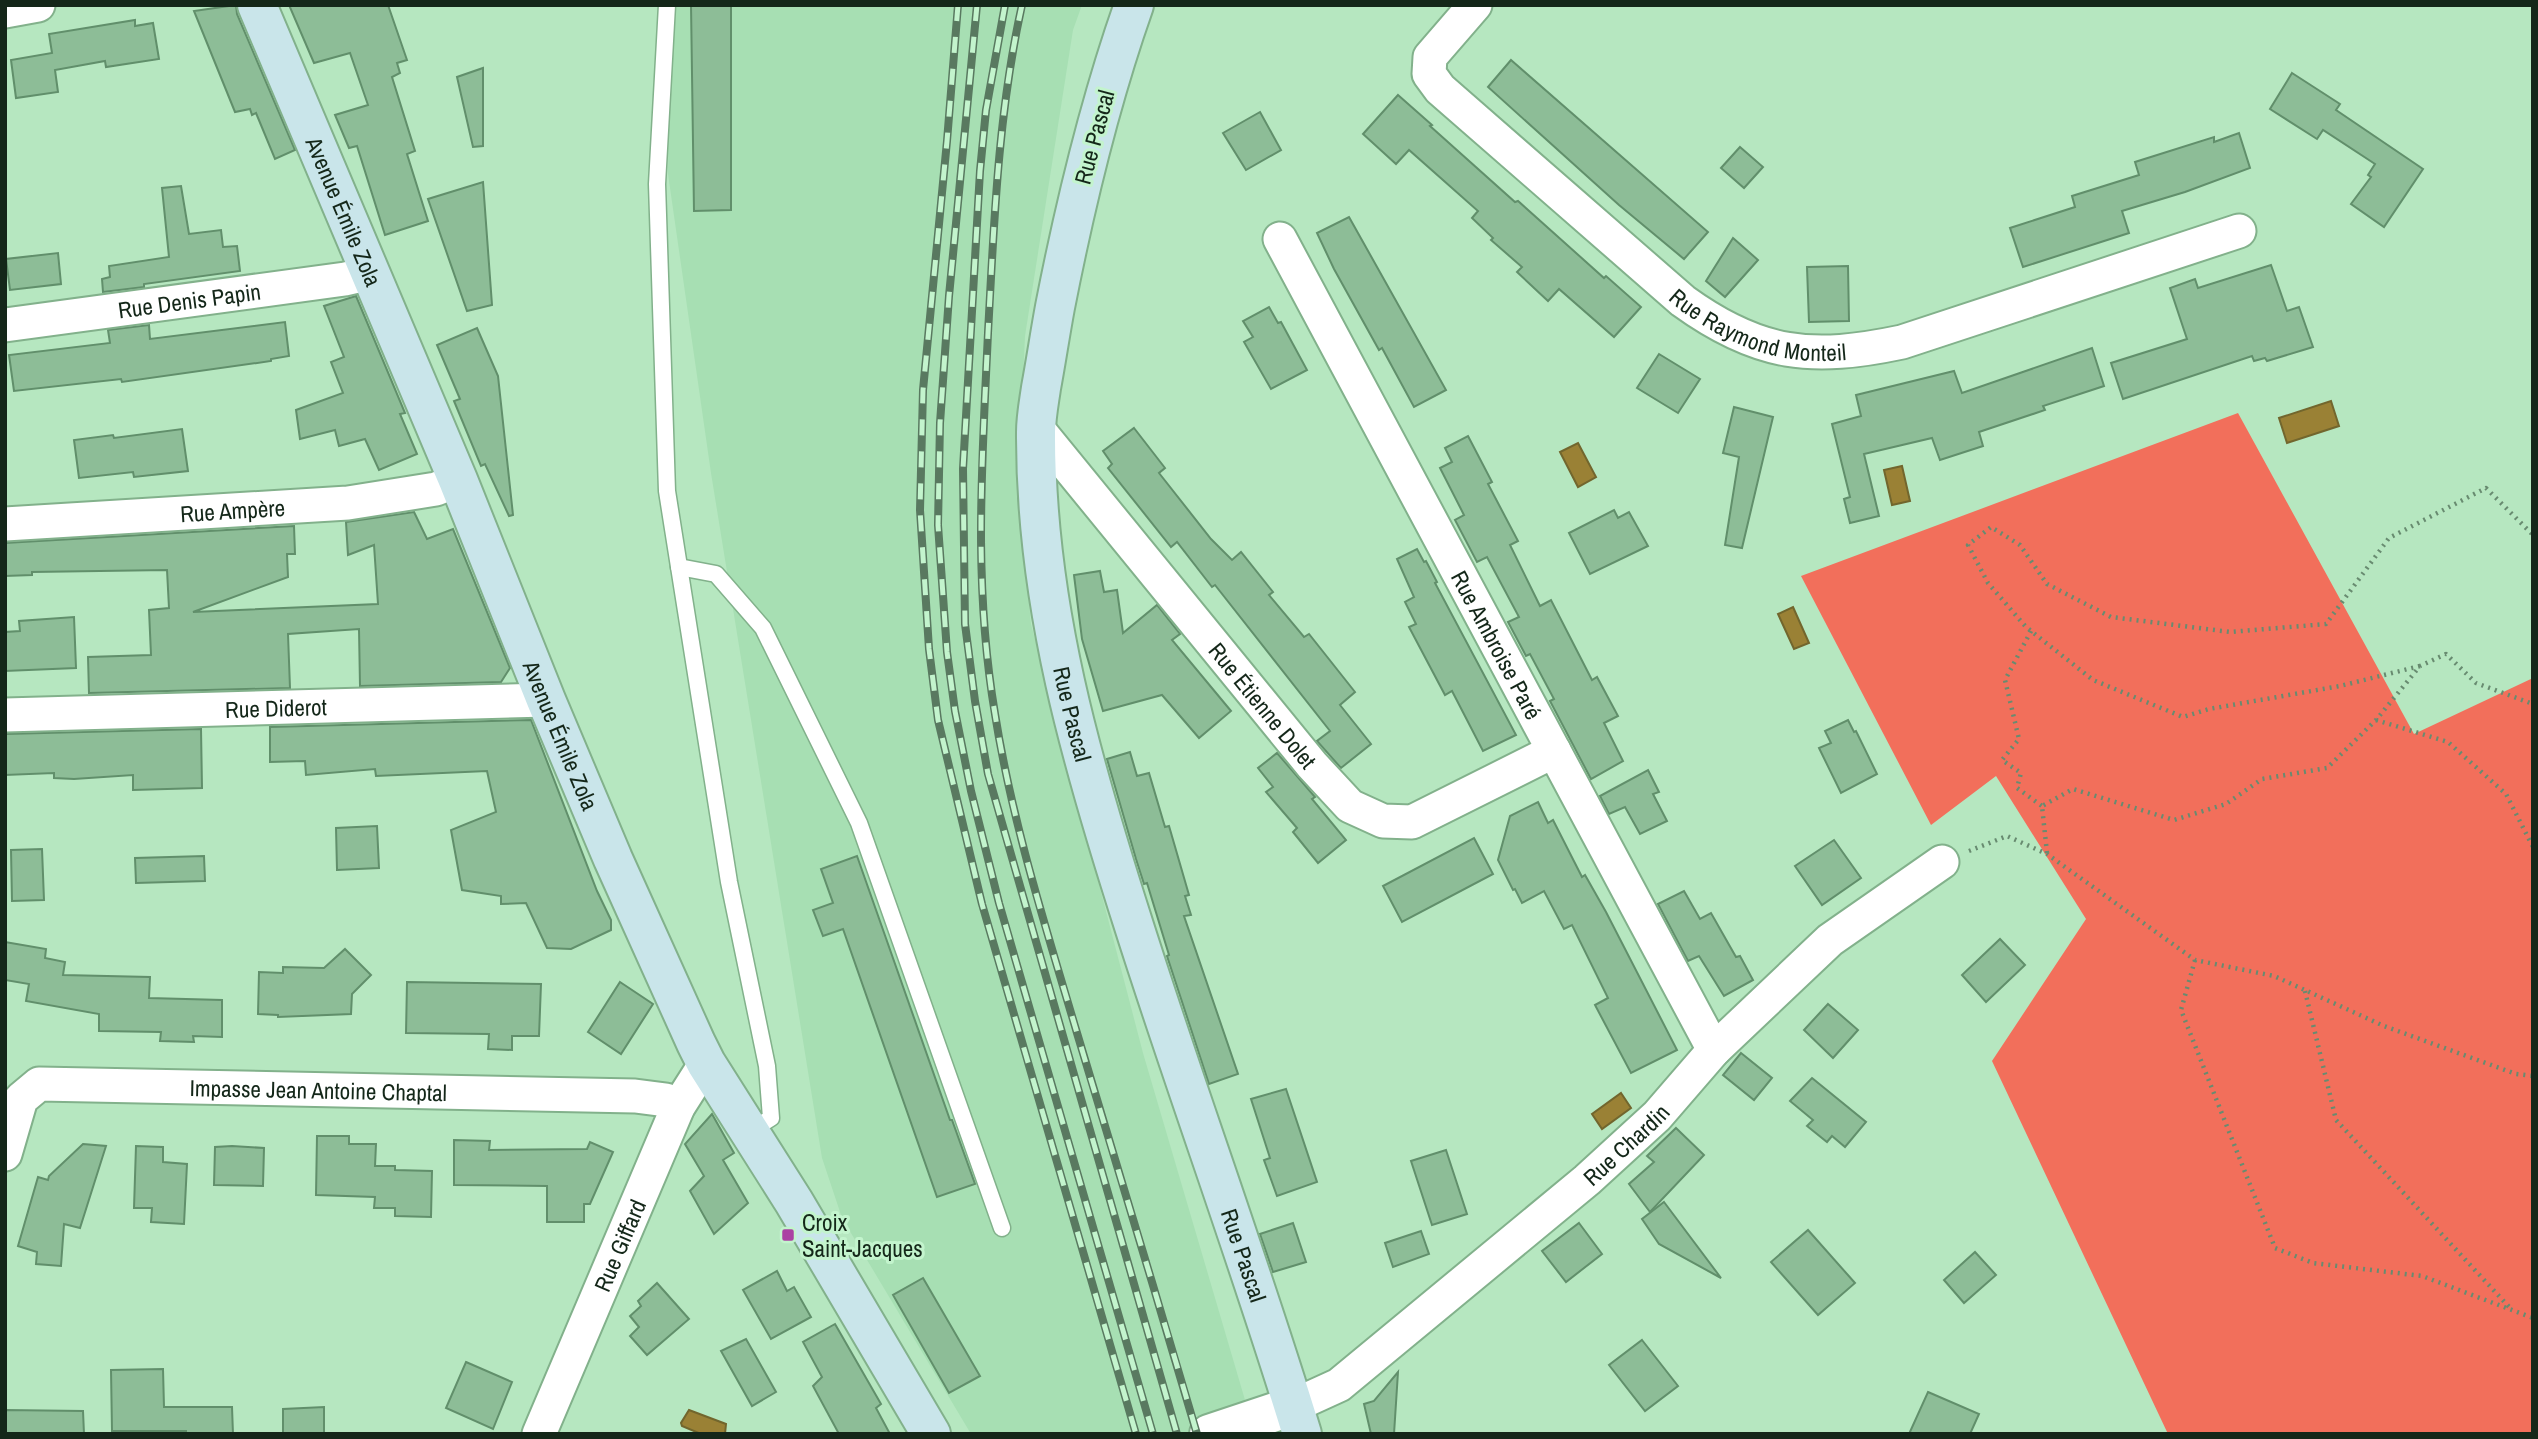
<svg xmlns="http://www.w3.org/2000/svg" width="2538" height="1439" viewBox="0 0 2538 1439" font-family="'Archivo Narrow',sans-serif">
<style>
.built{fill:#a7dfb3}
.forest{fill:#f26f5b}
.water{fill:#9a8135;stroke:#72662d;stroke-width:2}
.building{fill:#8dbd97;stroke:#618f6b;stroke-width:2}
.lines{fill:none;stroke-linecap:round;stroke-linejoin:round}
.service-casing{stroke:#82b18b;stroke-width:19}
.minor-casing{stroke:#82b18b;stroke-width:37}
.tertiary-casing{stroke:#82b18b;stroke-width:42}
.secondary-casing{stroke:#82b18b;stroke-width:42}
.path{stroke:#688b70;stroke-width:4.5;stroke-dasharray:2 5;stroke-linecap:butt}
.service{stroke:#fff;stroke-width:16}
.minor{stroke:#fff;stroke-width:33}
.tertiary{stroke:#fff;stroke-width:38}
.secondary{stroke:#c9e5ea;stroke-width:38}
.rail-casing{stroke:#597960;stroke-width:8}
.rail{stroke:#c3f4cd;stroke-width:5;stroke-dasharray:16;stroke-linecap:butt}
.poi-dot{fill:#ab41a3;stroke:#c3f4cd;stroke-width:2.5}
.labels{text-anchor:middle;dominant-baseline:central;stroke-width:6;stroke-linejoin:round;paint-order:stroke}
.street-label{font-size:23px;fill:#142719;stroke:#c3f4cd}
.poi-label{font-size:23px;fill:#142719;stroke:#c3f4cd;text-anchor:start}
</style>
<rect width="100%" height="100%" fill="#b6e7c0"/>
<!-- built -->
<polygon class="built" points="670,5 1082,5 1073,30 1025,336 1018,489 1031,624 1143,1053 1255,1434 971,1434 842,1218 822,1158 711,473 668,174"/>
<!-- forest -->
<polygon class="forest" points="2238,413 2414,734 2533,678 2533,1434 2168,1434 1992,1061 2086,919 1996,776 1931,825 1801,576"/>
<!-- water -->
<g class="water">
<polygon points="2331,401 2339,426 2287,443 2279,418"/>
<polygon points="1578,443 1596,477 1578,487 1560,452"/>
<polygon points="1902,466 1910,501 1892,505 1884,470"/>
<polygon points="1793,607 1809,643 1794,649 1778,614"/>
<polygon points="1621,1093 1631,1108 1602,1129 1592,1114"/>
<polygon points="689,1410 726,1424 725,1434 701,1434 682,1426 681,1423"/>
</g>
<!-- building -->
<g class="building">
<polygon points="236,5 237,14 295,150 275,159 256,113 252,115 250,109 235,112 194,11"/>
<polygon points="289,5 388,5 407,60 397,63 400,73 392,77 415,151 407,154 428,221 385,235 357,146 349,148 335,115 368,105 350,53 314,63"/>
<polygon points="691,5 731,5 731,210 694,211"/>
<polygon points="135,20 135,26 153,23 159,59 106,67 105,61 55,70 58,92 16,98 11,60 52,53 49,34"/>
<polygon points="1511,60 1708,232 1684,259 1619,205 1488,87"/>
<polygon points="483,68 483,146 473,147 457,77"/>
<polygon points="2292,73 2340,104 2336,110 2423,169 2384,227 2351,204 2371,177 2368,175 2375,164 2323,130 2317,139 2270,109"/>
<polygon points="1398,95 1432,125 1430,126 1515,202 1518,201 1604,278 1606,276 1641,307 1614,337 1559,289 1548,301 1517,272 1522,267 1491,240 1493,238 1472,218 1478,211 1409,150 1396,164 1363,134"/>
<polygon points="1260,112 1281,150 1246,170 1223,133"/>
<polygon points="2239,133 2250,168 2185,192 2122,211 2129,233 2023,267 2010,228 2075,207 2072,196 2139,175 2135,162 2214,137 2214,142"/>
<polygon points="1740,147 1763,167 1744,188 1721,168"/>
<polygon points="483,182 492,305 467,311 428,199"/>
<polygon points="181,186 189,234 221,230 223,247 237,246 240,271 144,284 144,287 103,292 102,279 110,277 109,266 169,257 162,188"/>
<polygon points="1349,217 1446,390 1414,407 1382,348 1379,350 1334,269 1317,233"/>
<polygon points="1733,238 1758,260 1725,297 1706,281"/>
<polygon points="58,253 61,284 10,290 6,259"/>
<polygon points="2271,265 2287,311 2299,307 2313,347 2267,361 2265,358 2254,361 2252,356 2123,399 2111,363 2187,339 2170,288 2195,279 2198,288"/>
<polygon points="1848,266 1849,321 1809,322 1807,267"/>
<polygon points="356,296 405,413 400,414 417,454 379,470 365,439 339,446 335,430 300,439 296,410 343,393 331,362 344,357 324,306"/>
<polygon points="1269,307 1278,323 1281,322 1307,370 1271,389 1244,342 1253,337 1243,321"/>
<polygon points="285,322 289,356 271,359 271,361 122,382 121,379 14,391 9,355 110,343 108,330 149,325 150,339"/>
<polygon points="477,328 498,376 513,515 509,516 485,464 481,466 454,401 460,399 437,345"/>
<polygon points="2092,348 2104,386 2043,406 2045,410 1979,432 1983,446 1940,460 1932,438 1864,454 1879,516 1850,523 1844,499 1850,497 1832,424 1861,416 1856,395 1954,371 1962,393"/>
<polygon points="1659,354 1700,379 1678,413 1637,388"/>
<polygon points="1734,407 1773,417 1742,548 1725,545 1739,457 1723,453"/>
<polygon points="1134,428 1165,468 1159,473 1211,539 1232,560 1241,552 1273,592 1269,595 1304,637 1309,634 1355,692 1340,705 1371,744 1341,768 1317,741 1330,731 1215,585 1212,587 1177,542 1171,547 1108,468 1112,464 1103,451"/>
<polygon points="182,429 188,471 134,477 133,472 79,478 74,440 113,435 114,438"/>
<polygon points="1468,436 1492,482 1488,484 1518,541 1510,545 1540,606 1551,600 1592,680 1597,677 1618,716 1604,723 1623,761 1591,779 1550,701 1554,699 1530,654 1526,656 1508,622 1519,617 1487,557 1477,562 1455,520 1464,515 1440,468 1452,462 1445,448"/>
<polygon points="1614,510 1618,518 1629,512 1648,546 1590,574 1569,533"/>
<polygon points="414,512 427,539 453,529 510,668 501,682 360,686 359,629 288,634 290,688 89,693 88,657 151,655 149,610 169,608 167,570 32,572 32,575 5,576 5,543 294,526 295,554 287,554 288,577 193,612 378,604 374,545 348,555 346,522"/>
<polygon points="1417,549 1424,562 1426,561 1437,582 1435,583 1516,735 1483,751 1452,691 1445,695 1409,627 1416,624 1405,602 1414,597 1397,559"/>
<polygon points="1100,571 1104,592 1117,590 1123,633 1157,605 1180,634 1172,640 1231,711 1199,738 1162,695 1103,711 1082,639 1074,575"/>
<polygon points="74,617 76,668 5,671 5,632 20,631 19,621"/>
<polygon points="531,720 597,891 611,920 611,930 571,949 547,948 526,903 501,904 501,896 462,890 451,830 496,812 487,771 376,776 375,769 306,775 305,761 270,762 270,727"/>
<polygon points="1848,720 1854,732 1856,731 1877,774 1841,793 1819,748 1831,743 1825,731"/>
<polygon points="201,729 202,788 133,790 133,775 74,779 54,778 54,773 5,775 5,734"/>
<polygon points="1130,752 1137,776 1149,773 1165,827 1169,826 1189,895 1185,896 1191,915 1184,916 1238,1074 1209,1084 1167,956 1169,955 1147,883 1144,884 1136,859 1107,759"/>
<polygon points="1277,753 1315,797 1312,799 1346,840 1318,863 1293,832 1297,828 1266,792 1273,787 1258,768"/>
<polygon points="1648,770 1659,792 1653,794 1667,821 1640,834 1625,807 1609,814 1600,796"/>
<polygon points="1538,802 1548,823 1553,820 1582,877 1585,875 1606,912 1677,1050 1631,1073 1595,1005 1608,998 1572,925 1564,929 1544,891 1522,903 1515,889 1513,890 1498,860 1510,816"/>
<polygon points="377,826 379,868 337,870 336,828"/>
<polygon points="1474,838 1493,874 1402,922 1383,886"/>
<polygon points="1834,840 1861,878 1822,905 1795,866"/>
<polygon points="42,849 44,900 12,901 11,850"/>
<polygon points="204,856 205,881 136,883 135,858"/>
<polygon points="857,856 950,1120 952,1120 975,1184 937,1197 843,929 823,936 813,910 833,903 821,869"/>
<polygon points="1684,891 1700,919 1711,913 1736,957 1740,956 1753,980 1724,996 1699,956 1688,961 1658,904"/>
<polygon points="2000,939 2025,965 1986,1002 1962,975"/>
<polygon points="5,942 46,949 45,958 65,962 63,975 150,977 149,998 222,1000 222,1037 193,1036 194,1042 160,1041 161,1032 99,1031 99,1014 26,1001 29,984 5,980"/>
<polygon points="345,949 371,975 352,994 351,1014 278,1017 278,1015 258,1014 259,972 283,973 283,967 324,968"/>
<polygon points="407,982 541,984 539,1036 512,1036 512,1050 488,1049 489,1034 406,1033"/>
<polygon points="620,982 653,1004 621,1054 588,1032"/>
<polygon points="1828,1004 1858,1030 1833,1058 1804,1030"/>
<polygon points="1741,1053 1772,1078 1754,1100 1723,1075"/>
<polygon points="1812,1078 1866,1122 1845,1147 1832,1136 1827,1142 1807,1126 1813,1120 1790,1101"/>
<polygon points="1286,1089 1317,1182 1277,1196 1264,1160 1270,1158 1251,1099"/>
<polygon points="712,1114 734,1153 723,1160 748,1203 714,1234 690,1191 704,1176 685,1144"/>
<polygon points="1676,1128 1704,1155 1650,1212 1629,1184 1654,1162 1647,1156"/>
<polygon points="317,1136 349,1136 349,1144 376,1144 375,1166 395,1166 395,1170 432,1171 431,1217 395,1216 395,1208 374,1208 375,1197 316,1195"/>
<polygon points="454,1140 490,1141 489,1150 587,1149 590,1142 613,1152 590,1204 584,1204 584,1222 547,1222 547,1186 454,1185"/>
<polygon points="83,1144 106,1146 80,1228 64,1224 61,1266 36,1264 37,1252 18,1246 38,1177 48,1180 49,1176"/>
<polygon points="136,1146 163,1147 163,1162 187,1164 184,1224 151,1222 152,1208 134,1208"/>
<polygon points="232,1146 264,1148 263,1186 214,1185 215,1147"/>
<polygon points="1446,1150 1467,1214 1432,1225 1411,1161"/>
<polygon points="1664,1202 1721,1278 1659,1244 1642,1219"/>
<polygon points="1293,1223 1306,1262 1273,1272 1260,1234"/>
<polygon points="1579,1223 1602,1254 1566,1282 1542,1251"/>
<polygon points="1808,1230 1855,1283 1818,1315 1771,1262"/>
<polygon points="1421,1231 1429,1254 1393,1267 1385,1243"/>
<polygon points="1975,1252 1996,1275 1964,1303 1944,1280"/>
<polygon points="777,1271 787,1291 794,1287 811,1317 771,1339 743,1290"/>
<polygon points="923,1278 980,1376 949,1393 893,1295"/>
<polygon points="657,1283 689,1319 647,1355 630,1336 639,1327 630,1316 641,1306 638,1301"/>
<polygon points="835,1324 881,1404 876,1408 890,1434 839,1434 813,1386 822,1377 803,1342"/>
<polygon points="746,1339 776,1392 752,1406 721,1351"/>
<polygon points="1642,1340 1678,1386 1645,1411 1609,1365"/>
<polygon points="466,1362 512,1382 493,1429 446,1408"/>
<polygon points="163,1369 164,1407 232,1407 233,1434 186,1434 186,1431 112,1431 111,1370"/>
<polygon points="1398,1372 1394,1434 1371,1434 1364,1404 1374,1401"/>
<polygon points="1928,1392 1979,1414 1970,1434 1909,1434"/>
<polygon points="324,1407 324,1434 283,1434 283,1409"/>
<polygon points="5,1410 83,1411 84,1434 5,1434"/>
</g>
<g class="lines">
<!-- service casing -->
<g class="service-casing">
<g id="service">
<polyline points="667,5 657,184 667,491 729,882 767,1066 771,1118 750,1131"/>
<polyline points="679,567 716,574 763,628 859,823 1002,1228"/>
</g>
</g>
<!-- minor casing -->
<g class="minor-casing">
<g id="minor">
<path id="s1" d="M1475 5 1430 57 1429 74 1440 89 1683 301C1759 356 1812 361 1902 342L2239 231"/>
<polyline points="5,11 38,5"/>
<path id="s2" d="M1280 239 1714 1050"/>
<path id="s3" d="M5 325 345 279 371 273"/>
<path id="s4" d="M1036 427 1312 765 1350 806 1383 821 1412 822 1554 751"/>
<path id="s5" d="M5 524 348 503 436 489 458 480"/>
<path id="s6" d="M5 715 546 700"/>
<path id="s7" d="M5 1154 21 1099 39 1084 635 1096 666 1100 678 1107"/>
<path id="s8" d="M1293 1406 1339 1385 1587 1180 1657 1116 1714 1050 1830 940 1942 862"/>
<path id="s9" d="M539 1434 678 1107 706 1063"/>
</g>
</g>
<!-- tertiary casing -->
<g class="tertiary-casing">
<polyline id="tertiary" points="1209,1434 1293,1406"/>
</g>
<!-- secondary casing -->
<g class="secondary-casing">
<g id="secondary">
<path id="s10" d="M257 5 458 480 546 700 613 859 696 1043 706 1063 794 1202 931 1434"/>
<path id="s11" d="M1134 5C1099 104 1075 205 1055 307 1050 334 1046 361 1041 388 1039 402 1036 417 1036 432 1035 603 1082 764 1134 926 1188 1096 1250 1263 1302 1434"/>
</g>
</g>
<!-- path -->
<g class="path">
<polyline points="2031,631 2005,680 2019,739 2002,760 2021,773 2017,788 2042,806"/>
<polyline points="2420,666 2340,686 2209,709 2183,717 2093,680 2026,627 1988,583 1968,545 1991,527 2020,545 2047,584 2111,617 2230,632 2326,624 2389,538 2486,488 2533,535"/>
<polyline points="2376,720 2448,742 2506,794 2533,847"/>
<polyline points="1969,851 2007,836 2047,854 2195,960 2274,976 2384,1026 2516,1074 2533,1076"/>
<polyline points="2047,853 2042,806 2073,789 2174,820 2226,804 2262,779 2327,768 2376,720 2420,666 2446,654 2476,683 2533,704"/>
<polyline points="2195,960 2181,1010 2275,1248 2313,1263 2422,1276 2533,1318"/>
<polyline points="2305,991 2336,1120 2511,1309"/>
</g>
<!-- service -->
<use href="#service" class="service"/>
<!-- minor -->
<use href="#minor" class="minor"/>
<!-- tertiary -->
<use href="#tertiary" class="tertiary"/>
<!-- secondary -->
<use href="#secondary" class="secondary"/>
<!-- rail casing -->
<g class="rail-casing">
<g id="rail">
<polyline points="958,5 947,141 923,390 920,510 929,649 938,720 982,904 1136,1434"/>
<polyline points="977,5 949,296 940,423 938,525 947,652 955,711 971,791 999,903 1153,1434"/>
<polyline points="1005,5 986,110 980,171 963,469 965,624 975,701 988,774 1177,1434"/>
<path d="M1022 5C998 113 994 223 988 333 982 464 973 583 995 714 1012 822 1046 928 1077 1033 1117 1167 1158 1300 1197 1434"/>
</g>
</g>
<!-- rail -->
<use href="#rail" class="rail"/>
</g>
<!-- markers -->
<rect class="poi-dot" x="781" y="1228" width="14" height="14" rx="3.5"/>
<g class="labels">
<!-- street labels -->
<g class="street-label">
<text transform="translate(1094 137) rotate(-75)">Rue Pascal</text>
<text stroke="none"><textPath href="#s10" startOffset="224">Avenue Émile Zola</textPath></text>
<text stroke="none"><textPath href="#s3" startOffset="186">Rue Denis Papin</textPath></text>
<text stroke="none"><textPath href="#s1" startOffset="508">Rue Raymond Monteil</textPath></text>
<text stroke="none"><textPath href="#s5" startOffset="228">Rue Ampère</textPath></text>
<text stroke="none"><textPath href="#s2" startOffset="460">Rue Ambroise Paré</textPath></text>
<text stroke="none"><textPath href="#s4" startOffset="359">Rue Étienne Dolet</textPath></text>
<text stroke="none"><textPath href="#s6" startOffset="271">Rue Diderot</textPath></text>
<text stroke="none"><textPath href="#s11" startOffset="724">Rue Pascal</textPath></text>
<text stroke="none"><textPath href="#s10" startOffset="791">Avenue Émile Zola</textPath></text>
<text stroke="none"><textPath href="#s7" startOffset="360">Impasse Jean Antoine Chaptal</textPath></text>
<text stroke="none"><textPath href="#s8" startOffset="425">Rue Chardin</textPath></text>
<text stroke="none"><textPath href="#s9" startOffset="205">Rue Giffard</textPath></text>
<text stroke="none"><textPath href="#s11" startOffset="1292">Rue Pascal</textPath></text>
</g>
<!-- poi labels -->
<g class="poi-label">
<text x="802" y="1222">Croix<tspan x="802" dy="26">Saint-Jacques</tspan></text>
</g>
</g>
<!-- border -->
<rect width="2538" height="1439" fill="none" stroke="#142719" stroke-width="14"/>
</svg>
